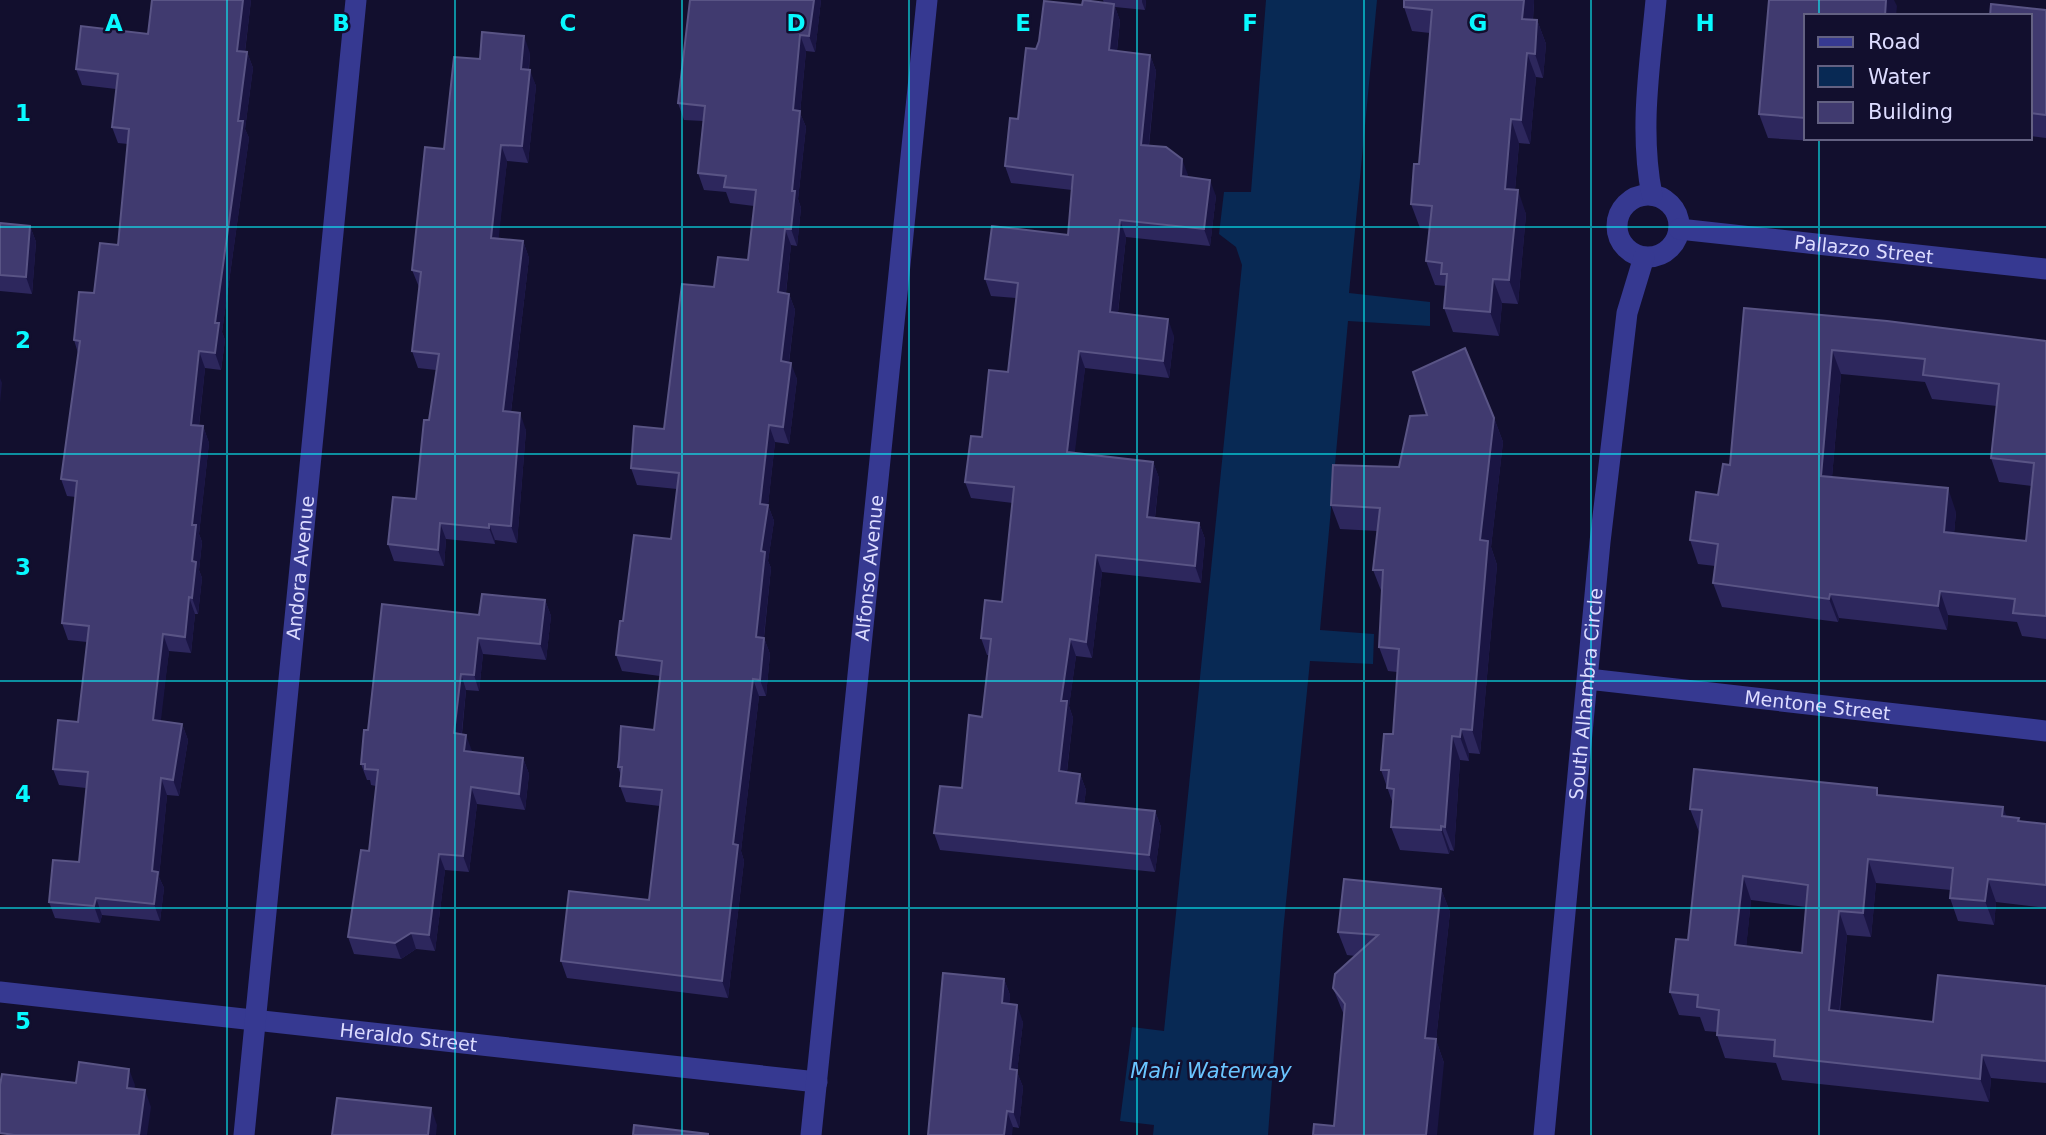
<svg xmlns="http://www.w3.org/2000/svg" width="2046" height="1135" viewBox="0 0 2046 1135" font-family="'DejaVu Sans',sans-serif">
<style>
.water{fill:#082954}
.lines{fill:none;stroke-linecap:round;stroke-linejoin:round}
.minor{stroke:#363991;stroke-width:21}
.wall{fill:#2d275d;fill-rule:evenodd}
.shaded-wall{fill:#1a1543}
.building{fill:#403a6f;stroke:#595485;stroke-width:2;fill-rule:evenodd}
.grid{fill:none;stroke:#08f9ff;stroke-width:2;stroke-opacity:0.55}
.labels{text-anchor:middle;dominant-baseline:central;stroke-width:5;stroke-linejoin:round;paint-order:stroke}
.street-label{font-size:19px;fill:#dddcff;stroke:#120f2e}
.water-label{font-size:21px;font-style:italic;fill:#6ac5ff;stroke:#120f2e}
.grid-label{font-size:23px;text-anchor:middle;font-weight:bold;fill:#08f9ff;stroke:#120f2e;stroke-width:5;stroke-linejoin:round;paint-order:stroke}
</style>
<rect width="100%" height="100%" fill="#120f2e"/>
<!-- water -->
<polygon class="water" points="1266,0 1377,0 1349,293 1430,302 1430,326 1348,321 1320,630 1374,634 1373,664 1310,661 1283,932 1268,1135 1153,1135 1154,1125 1120,1121 1132,1027 1164,1031 1242,265 1236,247 1219,234 1224,192 1251,192"/>
<g class="lines">
<!-- minor -->
<g class="minor">
<circle cx="1648" cy="226" r="31"/>
<path d="M1652 195C1639 130 1650 65 1656 0"/>
<path id="s1" d="M1679 229 2046 269"/>
<path id="s2" d="M1588 679 2046 731"/>
<path id="s3" d="M0 992 817 1082"/>
<path id="s4" d="M244 1135 356 0"/>
<path id="s5" d="M811 1135 927 0"/>
<path id="s6" d="M1544 1135 1600 542 1627 313 1644 257"/>
</g>
</g>
<!-- wall -->
<g class="wall">
<polygon points="251,0 245,52 247,52 253,68 245,129 249,138 222,332 225,340 221,370 205,368 199,426 203,426 209,443 199,534 202,542 199,570 202,578 198,614 195,614 191,653 169,651 160,721 182,724 188,740 179,796 167,795 159,877 164,888 160,921 102,915 100,923 55,918 49,902 79,862 86,788 59,785 53,769 78,722 87,642 68,640 62,623 76,497 67,496 61,479 78,353 74,340 94,293 118,245 128,144 118,143 112,127 116,89 82,85 76,69 148,34"/>
<polygon points="690,0 821,0 815,52 806,51 800,113 806,127 798,199 801,208 797,246 791,245 786,293 789,294 795,310 789,363 797,379 789,444 775,442 768,505 774,521 768,561 771,568 764,638 770,654 766,696 759,696 741,851 744,861 728,998 567,978 561,961 649,900 660,806 626,802 620,786 621,775 618,767 654,730 660,676 622,671 616,655 623,621 671,539 677,489 637,485 631,468 664,429 714,287 748,260 754,206 730,203 726,192 704,190 698,173 703,121 684,120 678,103"/>
<polygon points="1103,0 1146,0 1145,10 1115,7 1120,21 1117,51 1150,55 1156,71 1149,146 1188,175 1188,177 1216,196 1210,246 1126,237 1118,313 1174,336 1169,378 1085,368 1074,453 1153,462 1159,478 1155,518 1199,523 1205,539 1201,583 1102,572 1092,658 1076,656 1069,706 1073,718 1067,772 1080,774 1086,790 1084,804 1155,811 1161,827 1155,872 940,850 934,833 962,788 982,717 989,655 987,655 981,638 1002,602 1013,503 971,498 965,482 1008,372 1016,298 991,296 985,279 1068,235 1072,190 1011,183 1005,166 1036,49 1082,5 1104,3"/>
<polygon points="1769,0 1897,6 1806,16 1806,138 1814,138 1814,141 1768,138 1759,114"/>
<polygon points="1534,2 1533,20 1537,20 1546,44 1543,78 1536,77 1530,144 1519,143 1515,190 1526,214 1518,304 1502,303 1499,336 1453,332 1444,308 1446,286 1435,285 1426,261 1429,229 1420,228 1411,204 1419,164 1430,33 1412,31 1404,7"/>
<polygon points="2046,10 2046,138 2030,136 2030,16"/>
<polygon points="530,53 529,70 536,86 528,163 507,161 498,239 523,241 529,258 511,412 526,430 517,543 495,540 495,544 446,539 444,566 394,561 388,544 416,499 429,420 436,370 418,368 412,351 419,287 412,270 444,149 480,59"/>
<polygon points="0,223 30,226 36,242 32,294 0,291"/>
<path d="M1744 308 2046 341V639L2022 636 2017 622 1948 615 1947 630 1839 618 1838 622 1722 607 1713 583 1715 566 1698 564 1690 540 1718 495 1730 465ZM1841 374 1925 382 1932 399 1997 406 1991 458 1999 482 2032 486 2026 541 1954 533 1956 512 1832 477Z"/>
<polygon points="1494,418 1503,442 1491,547 1497,565 1480,754 1469,753 1469,761 1460,760 1454,851 1450,850 1449,854 1400,850 1391,827 1393,804 1381,770 1393,734 1397,672 1388,671 1379,647 1382,593 1373,570 1377,531 1340,529 1331,505 1399,467"/>
<polygon points="545,600 551,616 546,660 483,654 479,691 466,690 462,734 472,752 523,758 529,774 525,810 477,804 469,872 445,870 435,951 416,949 401,959 354,954 348,937 369,851 376,786 371,785 370,780 367,780 361,764 368,730 479,615"/>
<path d="M1879 795 2019 818 2020 821 2046 824V908L1996 902 1994 925 1958 921 1950 898 1951 890 1876 883 1871 937 1847 935 1840 1011 1933 1022 2046 986V1083L1991 1078 1989 1102 1782 1080 1776 1063 1725 1058 1717 1035V1032L1705 1031 1700 1017 1679 1015 1670 992 1688 940 1700 832H1699L1690 809ZM1751 900 1806 907 1802 953 1746 947Z"/>
<polygon points="1441,889 1450,912 1436,1040 1444,1063 1334,1126 1344,1015 1333,988 1355,956 1347,955 1338,932"/>
<polygon points="1004,979 1010,995 1009,1004 1023,1022 1017,1072 1023,1087 1019,1128 1013,1127 928,1135"/>
</g>
<!-- shaded-wall -->
<g class="shaded-wall">
<polygon points="243,0 251,0 243,67 237,51"/>
<polygon points="814,0 821,0 815,52 809,36"/>
<polygon points="1142,0 1146,0 1145,10 1142,2"/>
<polygon points="1524,0 1534,0 1534,2 1531,42 1522,19"/>
<polygon points="1886,0 1894,0 1897,6 1896,16 1885,16"/>
<polygon points="1114,4 1120,21 1115,66 1109,50"/>
<polygon points="1537,20 1546,44 1543,78 1535,54"/>
<polygon points="800,35 806,51 800,113 806,127 798,199 801,208 797,246 791,229 792,191 793,110"/>
<polygon points="524,36 530,53 527,85 521,69"/>
<polygon points="247,52 253,68 245,129 249,138 222,332 225,340 221,370 215,353 215,323"/>
<polygon points="1527,53 1536,77 1530,144 1521,120"/>
<polygon points="1150,55 1156,71 1147,162 1141,145"/>
<polygon points="530,70 536,86 528,163 522,146"/>
<polygon points="1511,119 1519,143 1513,212 1505,189"/>
<polygon points="501,145 507,161 497,254 491,238"/>
<polygon points="1182,159 1188,175 1187,193 1181,176"/>
<polygon points="1210,180 1216,196 1210,246 1204,229"/>
<polygon points="1518,190 1526,214 1518,304 1509,280"/>
<polygon points="1120,220 1126,237 1116,329 1110,312"/>
<polygon points="30,226 36,242 32,294 26,277"/>
<polygon points="785,229 791,245 784,309 778,292"/>
<polygon points="523,241 529,258 509,428 503,411"/>
<polygon points="1493,279 1502,303 1499,336 1490,312"/>
<polygon points="789,294 795,310 787,378 781,361"/>
<polygon points="1168,319 1174,336 1169,378 1163,361"/>
<polygon points="1832,350 1841,374 1830,500 1821,476"/>
<polygon points="199,351 205,368 197,442 191,425"/>
<polygon points="1079,351 1085,368 1073,468 1067,452"/>
<polygon points="791,363 797,379 789,444 783,427"/>
<polygon points="0,378 2,383 0,403"/>
<polygon points="520,413 526,430 517,543 511,526"/>
<polygon points="1494,418 1503,442 1491,547 1497,565 1480,754 1472,730 1480,540"/>
<polygon points="769,425 775,442 768,505 774,521 768,561 771,568 762,653 756,637 761,551 760,504"/>
<polygon points="203,426 209,443 199,534 202,542 199,570 202,578 198,614 192,598 192,525"/>
<polygon points="1153,462 1159,478 1153,533 1147,517"/>
<polygon points="1948,488 1956,512 1952,556 1944,532"/>
<polygon points="440,523 446,539 444,566 438,550"/>
<polygon points="1199,523 1205,539 1201,583 1195,566"/>
<polygon points="489,524 495,540 495,544 489,528"/>
<polygon points="1096,555 1102,572 1092,658 1086,642"/>
<polygon points="1940,591 1948,615 1947,630 1938,606"/>
<polygon points="1830,594 1839,618 1838,622 1829,599"/>
<polygon points="189,597 195,614 191,653 185,637"/>
<polygon points="545,600 551,616 546,660 540,644"/>
<polygon points="163,634 169,651 159,737 153,720"/>
<polygon points="478,638 483,654 479,691 474,675"/>
<polygon points="764,638 770,654 766,696 760,680"/>
<polygon points="1070,639 1076,656 1069,706 1073,718 1065,787 1059,771 1061,701"/>
<polygon points="461,674 466,690 460,749 454,733"/>
<polygon points="753,679 759,696 741,851 744,861 728,998 722,981 733,844"/>
<polygon points="182,724 188,740 179,796 173,780"/>
<polygon points="1461,729 1469,753 1469,761 1460,737"/>
<polygon points="466,735 472,751 470,767 464,751"/>
<polygon points="1452,736 1460,760 1454,851 1445,827"/>
<polygon points="523,758 529,774 525,810 519,794"/>
<polygon points="1080,774 1086,790 1082,819 1076,803"/>
<polygon points="161,778 167,795 159,877 164,888 160,921 154,904 152,871"/>
<polygon points="471,787 477,804 469,872 463,856"/>
<polygon points="2003,807 2012,830 2002,816"/>
<polygon points="1155,811 1161,827 1155,872 1149,855"/>
<polygon points="1441,826 1450,850 1449,854 1441,830"/>
<polygon points="439,854 445,870 435,951 429,935"/>
<polygon points="1868,859 1876,883 1871,937 1863,913"/>
<polygon points="1743,876 1751,900 1744,969 1735,945"/>
<polygon points="1988,879 1996,902 1994,925 1985,901"/>
<polygon points="1441,889 1450,912 1436,1040 1444,1063 1437,1135 1426,1135 1425,1038"/>
<polygon points="96,898 102,915 100,923 94,906"/>
<polygon points="1839,911 1847,935 1837,1033 1829,1010"/>
<polygon points="411,933 416,949 401,959 395,943"/>
<polygon points="1004,979 1010,995 1008,1019 1002,1003"/>
<polygon points="1017,1005 1023,1022 1017,1072 1023,1087 1019,1128 1013,1112 1010,1069"/>
<polygon points="1982,1055 1991,1078 1989,1102 1980,1079"/>
<polygon points="129,1069 135,1085 133,1104 127,1088"/>
<polygon points="145,1090 151,1107 147,1135 139,1135"/>
<polygon points="431,1108 437,1125 436,1135 428,1135"/>
<polygon points="1007,1111 1013,1127 1012,1135 1004,1135"/>
</g>
<!-- building -->
<g class="building">
<polygon points="152,0 243,0 237,51 247,52 238,121 243,121 215,323 219,323 215,353 199,351 191,425 203,426 192,525 196,525 192,561 196,562 192,598 189,597 185,637 163,634 153,720 182,724 173,780 161,778 152,871 158,872 154,904 96,898 94,906 49,902 53,860 79,862 88,772 53,769 58,720 78,722 89,626 62,623 77,481 61,479 80,341 74,340 79,292 94,293 100,243 118,245 129,129 112,127 118,74 76,69 81,26 148,34"/>
<polygon points="690,0 814,0 809,36 800,35 793,110 800,111 792,191 795,191 791,229 785,229 778,292 789,294 781,361 791,363 783,427 769,425 760,504 768,505 761,551 765,552 756,637 764,638 760,680 753,679 733,844 738,845 722,981 561,961 569,891 649,900 662,790 620,786 622,767 618,767 619,759 621,726 654,730 662,661 616,655 620,621 623,621 634,535 671,539 679,473 631,468 634,426 664,429 682,284 714,287 718,257 748,260 756,190 724,187 726,176 698,173 705,106 678,103"/>
<polygon points="1083,0 1114,4 1109,50 1150,55 1141,145 1166,147 1182,159 1181,176 1210,180 1204,229 1120,220 1110,312 1168,319 1163,361 1079,351 1067,452 1153,462 1147,517 1199,523 1195,566 1096,555 1086,642 1070,639 1061,701 1067,701 1059,771 1080,774 1076,803 1155,811 1149,855 934,833 940,786 962,788 969,715 982,717 991,639 981,638 985,600 1002,602 1014,487 965,482 971,436 982,437 989,370 1008,372 1018,283 985,279 992,226 1068,235 1073,175 1005,166 1010,118 1018,119 1026,48 1036,49 1039,41 1044,1 1082,5"/>
<polygon points="1404,0 1524,0 1522,19 1537,20 1535,54 1527,53 1521,120 1511,119 1505,189 1518,190 1509,280 1493,279 1490,312 1444,308 1447,274 1441,274 1442,263 1426,261 1432,206 1411,204 1414,164 1419,164 1432,10 1404,7"/>
<polygon points="1769,0 1886,0 1885,16 1806,16 1805,118 1759,114"/>
<polygon points="1991,4 2046,10 2046,115 2030,113 2030,16 1990,16"/>
<polygon points="482,32 524,36 521,69 530,70 522,146 501,145 491,238 523,241 503,411 520,413 511,526 489,524 489,528 440,523 438,550 388,544 393,497 416,499 424,420 429,420 439,354 412,351 421,272 412,270 425,147 444,149 454,57 480,59"/>
<polygon points="0,223 30,226 26,277 0,275"/>
<path d="M1744 308 1887 321 2046 341V616L2013 613 2015 599 1940 591 1938 606 1830 594 1829 599 1713 583 1718 544 1690 540 1696 492 1718 495 1723 464 1730 465ZM1832 350 1925 359 1923 375 1999 384 1991 458 2034 463 2026 541 1944 532 1948 488 1821 476Z"/>
<polygon points="1465,348 1494,418 1480,540 1488,541 1472,730 1461,729 1460,737 1452,736 1445,827 1441,826 1441,830 1391,827 1394,789 1387,788 1389,770 1381,770 1384,734 1393,734 1399,649 1379,647 1383,570 1373,570 1380,508 1331,505 1333,465 1399,467 1410,416 1427,415 1413,372"/>
<polygon points="482,594 545,600 540,644 478,638 474,675 461,674 454,733 466,735 464,751 523,758 519,794 471,787 463,856 439,854 429,935 411,933 395,943 348,937 361,850 369,851 378,770 365,769 365,764 361,764 364,730 368,730 382,604 479,615"/>
<path d="M1694 769 1877 788V795L2003 807 2002 816 2019 818 2018 821 2046 824V885L1988 879 1985 901 1950 898 1953 868 1868 859 1863 913 1839 911 1829 1010 1933 1022 1938 975 2046 986V1061L1982 1055 1980 1079 1774 1056 1775 1040 1717 1035 1719 1010 1697 1007 1698 995 1670 992 1676 939 1688 940 1702 810 1690 809ZM1743 876 1808 885 1802 953 1735 945Z"/>
<polygon points="1344,879 1441,889 1425,1038 1436,1039 1426,1135 1313,1135 1314,1124 1334,1126 1345,1004 1333,988 1335,974 1378,935 1338,932"/>
<polygon points="943,973 1004,979 1002,1003 1017,1005 1010,1069 1017,1070 1013,1112 1007,1111 1004,1135 928,1135"/>
<polygon points="79,1062 129,1069 127,1088 145,1090 139,1135 14,1135 0,1133 0,1085 2,1074 76,1083"/>
<polygon points="337,1098 431,1108 428,1135 332,1135"/>
<polygon points="634,1125 708,1134 708,1135 633,1135"/>
</g>
<!-- grid -->
<path class="grid" d="M227 0V1135M455 0V1135M682 0V1135M909 0V1135M1137 0V1135M1364 0V1135M1591 0V1135M1819 0V16M1819 138V1135M0 227H2046M0 454H2046M0 681H2046M0 908H2046"/>
<g class="labels">
<!-- street labels -->
<g class="street-label">
<text stroke="none"><textPath href="#s1" startOffset="186">Pallazzo Street</textPath></text>
<text stroke="none"><textPath href="#s4" startOffset="570">Andora Avenue</textPath></text>
<text stroke="none"><textPath href="#s5" startOffset="570">Alfonso Avenue</textPath></text>
<text stroke="none"><textPath href="#s6" startOffset="443">South Alhambra Circle</textPath></text>
<text stroke="none"><textPath href="#s2" startOffset="231">Mentone Street</textPath></text>
<text stroke="none"><textPath href="#s3" startOffset="411">Heraldo Street</textPath></text>
</g>
<!-- water labels -->
<g class="water-label">
<text x="1211" y="1071">Mahi Waterway</text>
</g>
</g>
<g class="grid-label">
<text x="114" y="31">A</text>
<text x="341" y="31">B</text>
<text x="568" y="31">C</text>
<text x="796" y="31">D</text>
<text x="1023" y="31">E</text>
<text x="1250" y="31">F</text>
<text x="1478" y="31">G</text>
<text x="1705" y="31">H</text>
<text x="23" y="121">1</text>
<text x="23" y="348">2</text>
<text x="23" y="575">3</text>
<text x="23" y="802">4</text>
<text x="23" y="1029">5</text>
</g>
<!-- legend -->
<rect x="1804" y="14" width="228" height="126" fill="#120f2e" stroke="#636182" stroke-width="2"/>
<rect x="1818" y="37" width="35" height="10" fill="#363991" stroke="#636182" stroke-width="2"/>
<text x="1868" y="49" font-size="21" fill="#dddcff">Road</text>
<rect x="1818" y="66" width="35" height="21" fill="#082954" stroke="#636182" stroke-width="2"/>
<text x="1868" y="84" font-size="21" fill="#dddcff">Water</text>
<rect x="1818" y="102" width="35" height="21" fill="#403a6f" stroke="#636182" stroke-width="2"/>
<text x="1868" y="119" font-size="21" fill="#dddcff">Building</text>
</svg>
